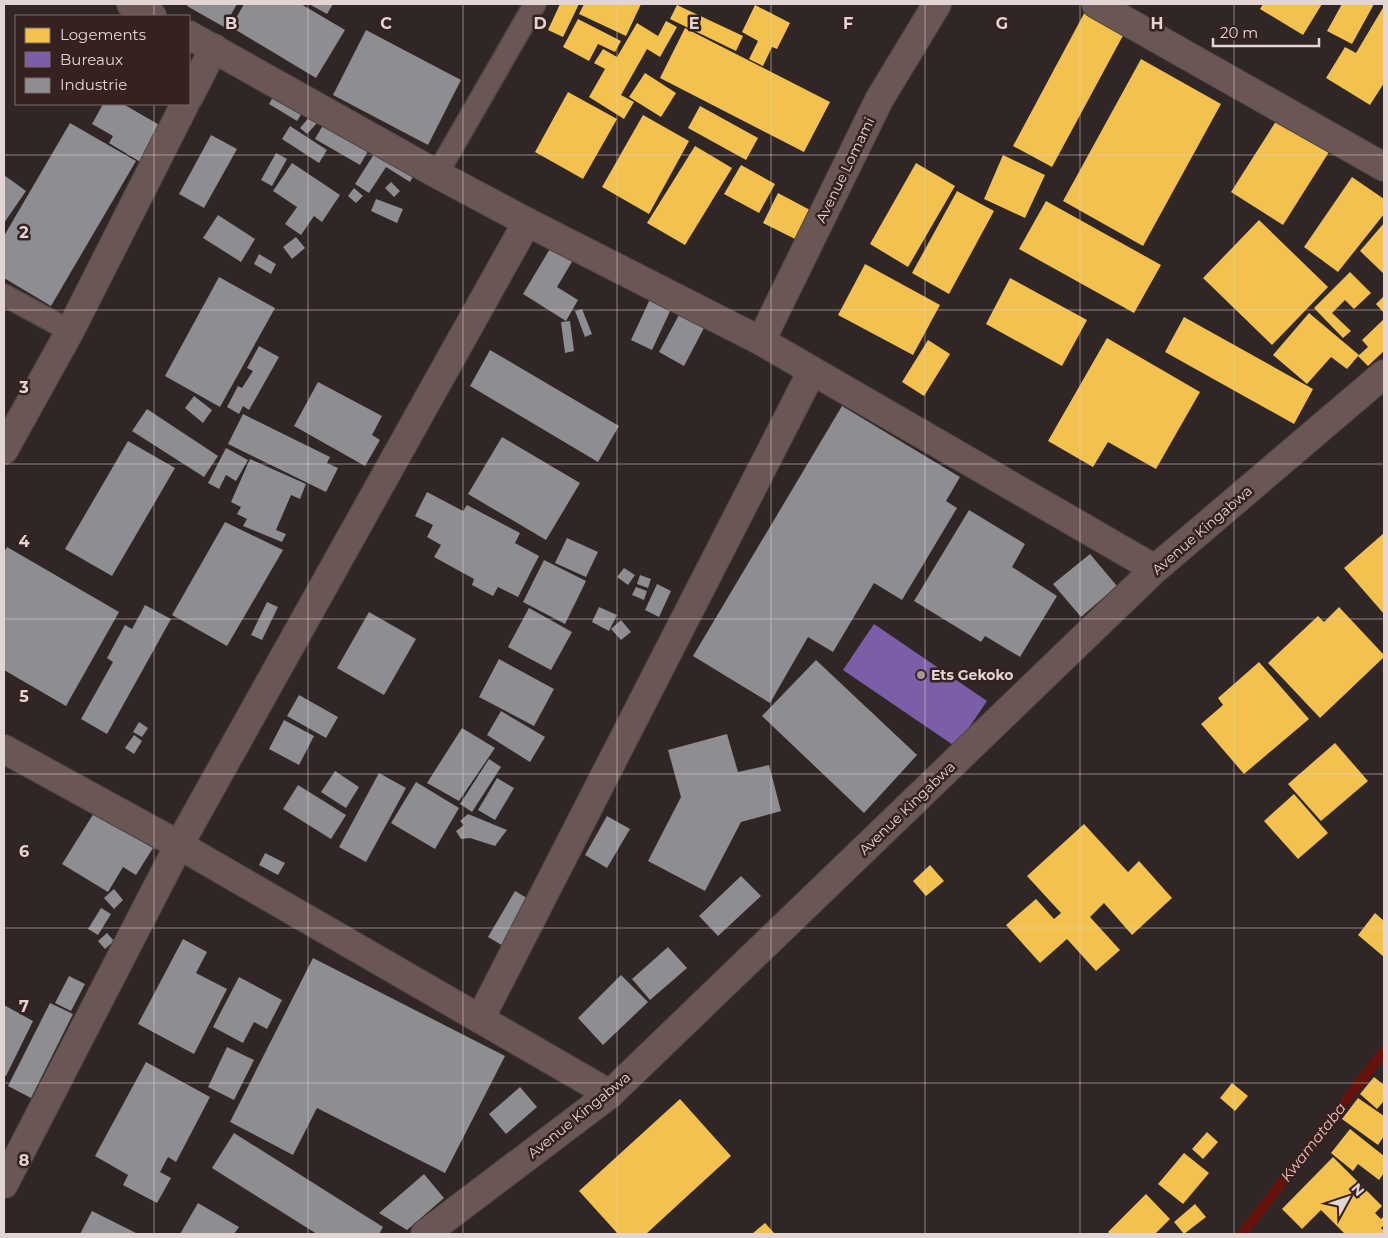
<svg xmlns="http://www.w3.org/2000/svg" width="1388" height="1238" viewBox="0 0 1388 1238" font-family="Montserrat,sans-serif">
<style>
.homes{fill:#f2c14e}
.offices{fill:#7b5ea7}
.industry{fill:#8d8d92}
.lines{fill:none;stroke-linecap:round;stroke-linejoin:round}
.stream{stroke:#68120e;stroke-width:10}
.service-casing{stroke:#4c4342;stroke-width:24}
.minor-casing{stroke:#4c4342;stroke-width:30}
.tertiary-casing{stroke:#4c4342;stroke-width:30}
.service{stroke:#6a5755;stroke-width:21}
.minor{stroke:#6a5755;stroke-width:28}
.tertiary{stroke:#6a5755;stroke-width:28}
.grid{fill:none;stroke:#e2d5d3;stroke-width:1;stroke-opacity:0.55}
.poi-dot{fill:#a49896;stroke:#352220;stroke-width:2}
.labels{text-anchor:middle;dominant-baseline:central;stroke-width:5;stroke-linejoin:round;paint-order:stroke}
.street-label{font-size:14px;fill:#e2d5d3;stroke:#352220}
.poi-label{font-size:14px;font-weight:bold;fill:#e2d5d3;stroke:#352220;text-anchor:start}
.water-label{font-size:15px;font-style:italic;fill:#f4bfb6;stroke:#352220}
.grid-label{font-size:16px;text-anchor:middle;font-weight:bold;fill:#e2d5d3;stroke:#352220;stroke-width:5;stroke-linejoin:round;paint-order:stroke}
</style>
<rect width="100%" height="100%" fill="#302625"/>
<!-- homes -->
<g class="homes">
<polygon points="560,4 579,4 563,37 548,30"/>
<polygon points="584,4 641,4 626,36 579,14"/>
<polygon points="1263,4 1322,4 1303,35 1260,9"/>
<polygon points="1342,4 1374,4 1352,44 1327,31"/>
<polygon points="677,5 743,36 736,51 670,19"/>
<polygon points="755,5 790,23 777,49 772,47 763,66 749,59 758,41 742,32"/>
<polygon points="1384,6 1384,83 1370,105 1326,78 1345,47 1356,53"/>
<polygon points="1087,8 1126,30 1052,167 1013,146"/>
<polygon points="578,19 621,41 615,52 598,44 589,61 563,47"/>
<polygon points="666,21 677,27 660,57 647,49 621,95 634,102 624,119 589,97 605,69 594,63 603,49 617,57 637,23 658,36"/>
<polygon points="685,28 830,102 804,152 660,78"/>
<polygon points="1141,59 1221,104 1143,246 1063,201"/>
<polygon points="645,73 676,93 661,117 629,97"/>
<polygon points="568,92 617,119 583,179 535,152"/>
<polygon points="700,106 758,138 746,160 688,128"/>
<polygon points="643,115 689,141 649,214 602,187"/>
<polygon points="1278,118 1329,152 1283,225 1231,192"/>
<polygon points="695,146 732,168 685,245 647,223"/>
<polygon points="1003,155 1045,175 1025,218 984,199"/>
<polygon points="916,163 955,186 908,267 870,244"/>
<polygon points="741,165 775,184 759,213 724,194"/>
<polygon points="1352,177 1384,199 1384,214 1338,272 1304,247"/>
<polygon points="957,191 994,211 949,294 912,273"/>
<polygon points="778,193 810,210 795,239 763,223"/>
<polygon points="1046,201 1161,265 1134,313 1019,249"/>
<polygon points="1259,220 1328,287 1272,345 1203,278"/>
<polygon points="1384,223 1384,274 1360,251"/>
<polygon points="865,264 940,305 913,355 838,315"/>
<polygon points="1350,272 1371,293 1354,309 1345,300 1332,313 1351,331 1343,338 1314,308"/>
<polygon points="1010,278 1087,320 1062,366 986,324"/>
<polygon points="1384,296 1384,313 1376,304"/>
<polygon points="1309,313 1359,355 1347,369 1331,357 1307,384 1273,355"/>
<polygon points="1184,317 1313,389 1294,424 1165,352"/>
<polygon points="1384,319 1384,351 1368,366 1358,356 1368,347 1362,340"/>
<polygon points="1107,338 1200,392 1156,469 1108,442 1093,467 1048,441"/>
<polygon points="928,340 950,354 924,396 902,382"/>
<polygon points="1384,533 1384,614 1344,568"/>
<polygon points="1339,607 1384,655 1384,657 1320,718 1268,663 1318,616 1324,622"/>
<polygon points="1259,662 1309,719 1244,774 1201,724 1223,705 1218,698"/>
<polygon points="1335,743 1368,781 1321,821 1288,784"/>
<polygon points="1294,794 1328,833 1298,859 1264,821"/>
<polygon points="1084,824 1128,872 1139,861 1172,898 1132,935 1104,903 1090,917 1120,950 1096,971 1067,939 1040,963 1006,925 1036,899 1054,919 1061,913 1027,876"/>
<polygon points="930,865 944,881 926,896 913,881"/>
<polygon points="1375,913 1383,920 1384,918 1384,957 1358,935"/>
<polygon points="1374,1077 1384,1085 1384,1101 1377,1109 1360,1094"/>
<polygon points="1232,1083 1248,1096 1235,1111 1220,1098"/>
<polygon points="1358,1098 1384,1116 1384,1136 1378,1145 1342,1119"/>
<polygon points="680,1099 731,1156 646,1234 618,1234 579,1191"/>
<polygon points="1350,1129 1384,1156 1384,1173 1379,1180 1358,1164 1353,1171 1331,1153"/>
<polygon points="1207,1132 1218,1142 1203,1159 1192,1149"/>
<polygon points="1184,1153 1209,1173 1183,1204 1158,1184"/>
<polygon points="1333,1157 1382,1206 1375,1213 1381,1219 1384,1216 1384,1225 1381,1228 1384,1231 1384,1234 1345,1234 1321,1210 1302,1229 1282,1209"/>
<polygon points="1146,1194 1170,1219 1155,1234 1110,1234 1108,1232"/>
<polygon points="1195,1204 1206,1217 1184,1234 1174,1222"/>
<polygon points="765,1223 775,1234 752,1234"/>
</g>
<!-- offices -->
<polygon class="offices" points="874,624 987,701 956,747 843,670"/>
<!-- industry -->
<g class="industry">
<polygon points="189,4 237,4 224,27 187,6"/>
<polygon points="244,4 301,4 345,30 316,78 231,27"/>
<polygon points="309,4 333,4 327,14"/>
<polygon points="366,30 461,80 428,145 333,95"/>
<polygon points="276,92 304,110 297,121 269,104"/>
<polygon points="103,104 123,104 163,127 142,163 109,143 113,136 92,124"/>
<polygon points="311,115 318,122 307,134 300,128"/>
<polygon points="327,118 372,144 360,165 315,139"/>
<polygon points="70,123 136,161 51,306 4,278 4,236"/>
<polygon points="290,126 327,150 319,163 282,139"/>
<polygon points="211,135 237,149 204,208 179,194"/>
<polygon points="378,148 415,173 410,182 386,167 369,193 355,184"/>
<polygon points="276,153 287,159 272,186 261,180"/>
<polygon points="292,163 340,195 322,222 314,216 301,235 285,224 297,207 273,191"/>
<polygon points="4,175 26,191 4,223"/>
<polygon points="391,182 400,191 394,197 385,188"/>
<polygon points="354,188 363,196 356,203 348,196"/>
<polygon points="376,199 403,209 397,223 371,211"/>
<polygon points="218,215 255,239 241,262 203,238"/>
<polygon points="296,237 305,248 292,259 283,247"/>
<polygon points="554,242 576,255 557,287 578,300 566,321 523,294"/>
<polygon points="259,254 276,264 271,274 254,264"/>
<polygon points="219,277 275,308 220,407 165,376"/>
<polygon points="651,297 672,307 652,350 631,340"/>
<polygon points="582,309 592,334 585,337 575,311"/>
<polygon points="680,313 705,326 684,366 659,352"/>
<polygon points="570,321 574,351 565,353 561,322"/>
<polygon points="259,346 279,357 249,410 243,406 239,414 227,407 238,386 242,388 253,371 247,368"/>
<polygon points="490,350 619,426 598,462 470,386"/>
<polygon points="318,382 382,416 372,435 380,440 365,466 294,426"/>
<polygon points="194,396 212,410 203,423 185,408"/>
<polygon points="842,406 960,477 946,501 957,508 902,600 874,583 833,652 808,637 770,703 693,656"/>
<polygon points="147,409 218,456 204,477 132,431"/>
<polygon points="243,414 330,457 327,463 338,468 326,492 228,444"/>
<polygon points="502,437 580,483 546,540 468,494"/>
<polygon points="128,441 175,468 112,576 65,549"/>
<polygon points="226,448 248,460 236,481 226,475 219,489 208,483"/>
<polygon points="250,459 306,484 300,499 291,495 276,530 286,534 282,542 243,526 247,519 237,514 241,507 231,502"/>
<polygon points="427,492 463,511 467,505 520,533 515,543 539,556 518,597 498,587 493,596 472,585 474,579 434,557 441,545 427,537 433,525 415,516"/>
<polygon points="969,510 1025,544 1012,567 1057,596 1020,657 985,636 981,642 914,601"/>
<polygon points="225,522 283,550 227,646 172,615"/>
<polygon points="567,538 598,552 586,577 555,563"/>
<polygon points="7,547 119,612 66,706 4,670 4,552"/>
<polygon points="1090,554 1117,586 1081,617 1053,584"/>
<polygon points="544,560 586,581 565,624 523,602"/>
<polygon points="624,568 635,575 628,585 617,577"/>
<polygon points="640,575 651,579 648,588 637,584"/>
<polygon points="657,584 671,591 659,617 645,610"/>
<polygon points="636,587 647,591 644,600 632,595"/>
<polygon points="267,602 278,607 262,640 251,635"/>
<polygon points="145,605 171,619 107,734 81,719 113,662 107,658 125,625 132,629"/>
<polygon points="599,607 617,615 609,631 592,622"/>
<polygon points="529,608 572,632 551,670 508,647"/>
<polygon points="369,612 416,639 384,695 337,668"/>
<polygon points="621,620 631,632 621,640 611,629"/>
<polygon points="499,659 554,689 534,726 479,697"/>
<polygon points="816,660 917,755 864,813 762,716"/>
<polygon points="299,695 338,717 326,738 287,716"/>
<polygon points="501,711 545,737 530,762 487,735"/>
<polygon points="284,720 314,736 299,765 269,749"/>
<polygon points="139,722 148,728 142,737 133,732"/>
<polygon points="462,728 495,748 459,801 427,783"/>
<polygon points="727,734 738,772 769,765 781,811 741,822 705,891 648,861 681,797 668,750"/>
<polygon points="134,735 142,741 134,754 125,748"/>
<polygon points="489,759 501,767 472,812 460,804"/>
<polygon points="335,771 359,787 346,808 321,792"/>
<polygon points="379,773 406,788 366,862 339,847"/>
<polygon points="497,778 514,788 495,820 478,810"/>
<polygon points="416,782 459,808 435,849 391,823"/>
<polygon points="298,785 346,815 331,839 283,809"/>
<polygon points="94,813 153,848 136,875 123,867 108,892 62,864"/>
<polygon points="468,814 507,830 495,846 470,838 461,839 456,831 464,825 460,821"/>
<polygon points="607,816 630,829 607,868 585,855"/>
<polygon points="265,853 285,863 278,875 259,865"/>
<polygon points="741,876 761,896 718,936 699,916"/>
<polygon points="114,889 123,900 114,909 104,898"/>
<polygon points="515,891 537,904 510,950 488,937"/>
<polygon points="101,908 111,914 98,935 88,929"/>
<polygon points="107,933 114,941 105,949 98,941"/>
<polygon points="183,939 207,952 196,973 227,989 194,1054 138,1024"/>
<polygon points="668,947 687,968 650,1000 632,979"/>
<polygon points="313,958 505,1056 445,1173 317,1108 293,1155 230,1122"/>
<polygon points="621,975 648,1002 603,1045 578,1018"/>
<polygon points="69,976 85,984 71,1011 55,1003"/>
<polygon points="239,977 282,1000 267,1029 254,1022 243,1043 213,1027"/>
<polygon points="50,1003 73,1014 31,1098 8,1086"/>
<polygon points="4,1005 33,1021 6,1076 4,1075"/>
<polygon points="227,1047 254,1060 234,1100 208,1087"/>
<polygon points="146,1062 210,1097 176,1162 168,1157 160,1172 171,1178 157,1203 123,1185 128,1175 95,1156"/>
<polygon points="520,1087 537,1107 506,1134 489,1114"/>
<polygon points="234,1133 383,1227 379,1234 317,1234 212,1168"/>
<polygon points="424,1174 444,1198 407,1230 379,1213"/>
<polygon points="198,1203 239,1227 234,1234 180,1234"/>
<polygon points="92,1211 138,1234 80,1234"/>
</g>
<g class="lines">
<!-- stream -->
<polyline class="stream" points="1242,1234 1384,1051"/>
<!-- service casing -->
<g class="service-casing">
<g id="service">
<polyline points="437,174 535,4"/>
<polyline points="4,295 70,331"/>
</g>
</g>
<!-- minor casing -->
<g class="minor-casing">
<g id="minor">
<polyline points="131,4 152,16"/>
<polyline points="1096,4 1384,167"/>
<polyline points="189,35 437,174 527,222 761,341 1155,569"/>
<polyline points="189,97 214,48"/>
<polyline points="761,341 879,100 937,4"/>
<polyline points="4,450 70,331 185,104"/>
<polyline points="4,749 179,845 610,1094"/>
<polyline points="480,1019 812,371"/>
<polyline points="4,1184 179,845 527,222"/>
</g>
</g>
<!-- tertiary casing -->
<g class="tertiary-casing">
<polyline id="tertiary" points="425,1234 610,1094 1155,569 1384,374"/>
</g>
<!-- service -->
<use href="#service" class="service"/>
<!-- minor -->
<use href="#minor" class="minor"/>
<!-- tertiary -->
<use href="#tertiary" class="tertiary"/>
</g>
<!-- grid -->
<path class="grid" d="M154 4V16M308 4V1234M463 4V1234M617 4V1234M771 4V1234M925 4V1234M1080 4V1234M1234 4V1234M154 104V1234M4 155H1384M4 310H1384M4 464H1384M4 619H1384M4 774H1384M4 928H1384M4 1083H1384"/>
<!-- markers -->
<circle class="poi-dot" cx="921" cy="675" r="5"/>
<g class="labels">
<!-- street labels -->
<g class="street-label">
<text transform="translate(845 170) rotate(-64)">Avenue Lomami</text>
<text transform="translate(1202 530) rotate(-41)">Avenue Kingabwa</text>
<text transform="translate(907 808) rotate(-44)">Avenue Kingabwa</text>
<text transform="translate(579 1115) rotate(-39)">Avenue Kingabwa</text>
</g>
<!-- poi labels -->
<g class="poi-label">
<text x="931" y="675">Ets Gekoko</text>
</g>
<!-- water labels -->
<g class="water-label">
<text transform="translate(1313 1142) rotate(-52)">Kwamataba</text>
</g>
</g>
<g class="grid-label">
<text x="231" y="29">B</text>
<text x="386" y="29">C</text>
<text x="540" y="29">D</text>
<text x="694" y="29">E</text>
<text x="848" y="29">F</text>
<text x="1002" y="29">G</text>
<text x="1157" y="29">H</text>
<text x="24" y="238">2</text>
<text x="24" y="393">3</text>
<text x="24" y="547">4</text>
<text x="24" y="702">5</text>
<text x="24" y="857">6</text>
<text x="24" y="1012">7</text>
<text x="24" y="1166">8</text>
</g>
<!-- border -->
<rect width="1388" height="1238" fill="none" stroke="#e2d5d3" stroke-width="10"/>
<!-- legend -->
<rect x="15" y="15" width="175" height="90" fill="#352220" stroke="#7a6a68"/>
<rect x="25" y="28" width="25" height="15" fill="#f2c14e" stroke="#7a6a68"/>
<text x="60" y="40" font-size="15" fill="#e2d5d3">Logements</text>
<rect x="25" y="52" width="25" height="15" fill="#7b5ea7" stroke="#7a6a68"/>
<text x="60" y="65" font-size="15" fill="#e2d5d3">Bureaux</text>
<rect x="25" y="78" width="25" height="15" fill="#8d8d92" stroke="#7a6a68"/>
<text x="60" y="90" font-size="15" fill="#e2d5d3">Industrie</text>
<!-- north arrow -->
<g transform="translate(1348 1198) rotate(50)" stroke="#352220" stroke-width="4" paint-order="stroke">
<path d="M0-4L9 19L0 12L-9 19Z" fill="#e2d5d3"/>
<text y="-8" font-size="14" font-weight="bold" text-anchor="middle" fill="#e2d5d3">N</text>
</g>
<!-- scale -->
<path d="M1213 38v8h106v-8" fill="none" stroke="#e2d5d3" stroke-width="2.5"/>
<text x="1220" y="38" font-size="15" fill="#e2d5d3" stroke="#352220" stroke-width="4" paint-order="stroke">20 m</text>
</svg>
